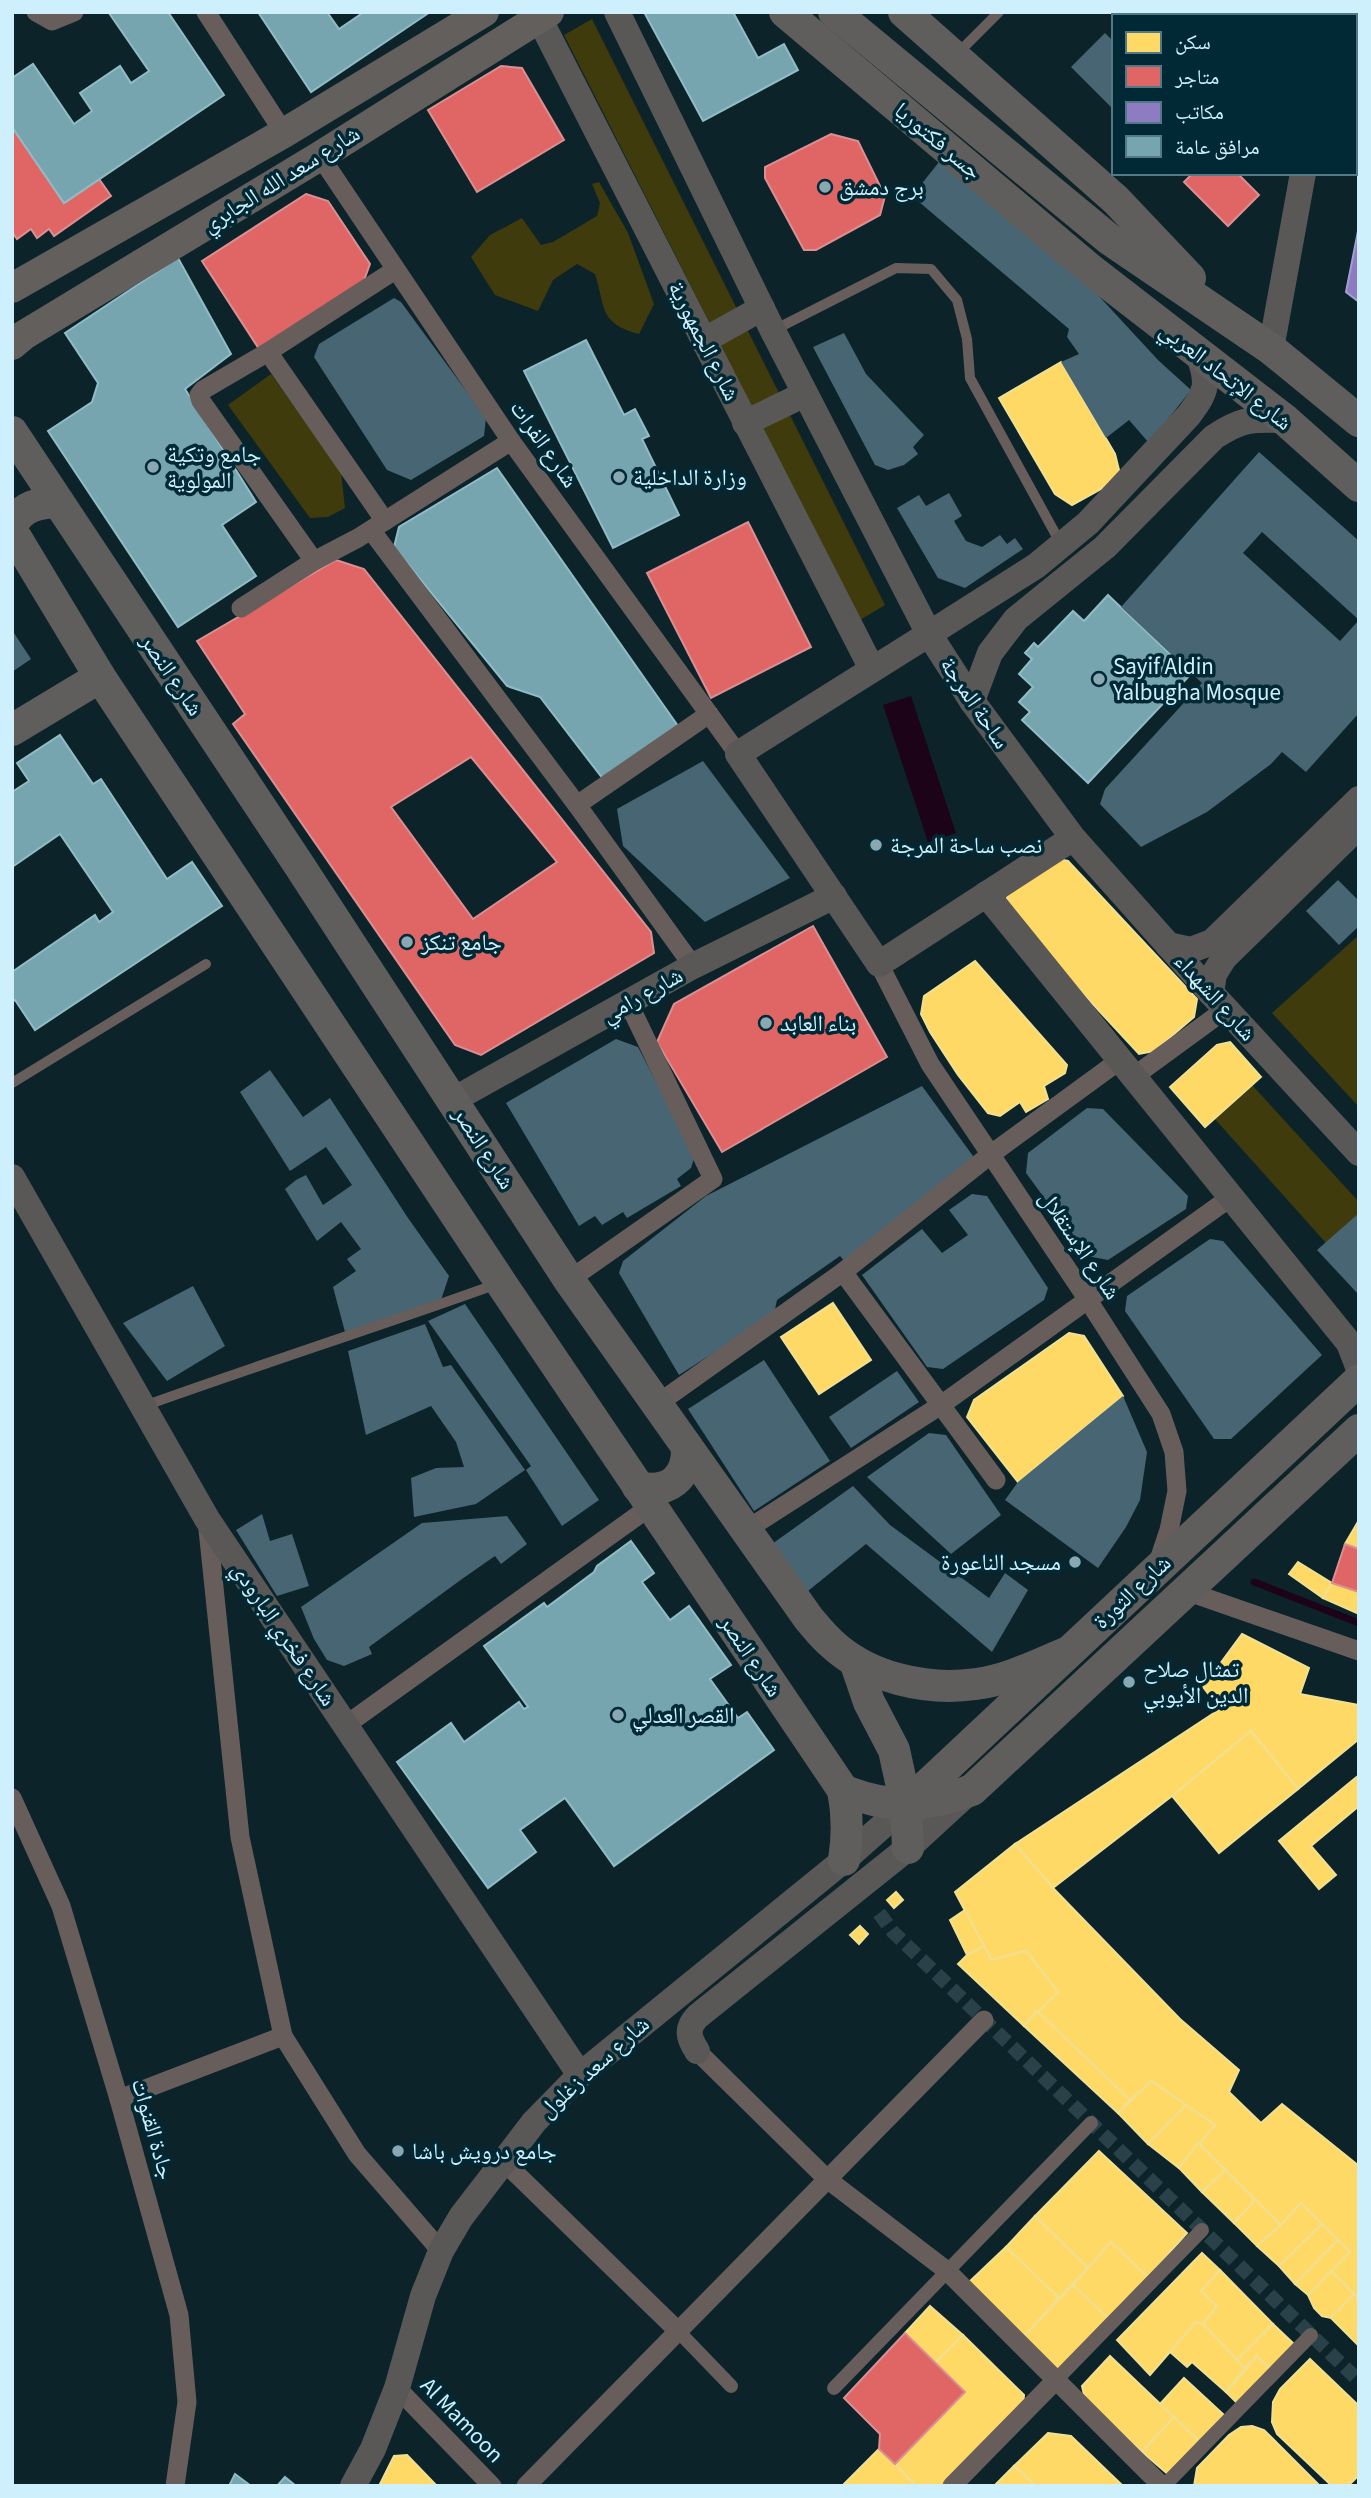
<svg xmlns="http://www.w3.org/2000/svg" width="1371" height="2498" viewBox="0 0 1371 2498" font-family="'Source Sans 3','Noto Naskh Arabic',sans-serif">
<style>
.green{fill:#3f3b0c}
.water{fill:#1d0318}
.homes{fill:#ffd966;stroke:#f0e093;stroke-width:2}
.shops{fill:#e06666;stroke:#da8f93;stroke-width:2;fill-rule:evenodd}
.offices{fill:#8e7cc3;stroke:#a19fd4;stroke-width:2}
.public{fill:#76a5af;stroke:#90bcc6;stroke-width:2}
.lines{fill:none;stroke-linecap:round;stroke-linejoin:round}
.stream{stroke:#1d0318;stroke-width:7}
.building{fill:#486573;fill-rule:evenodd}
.pedestrian-tunnel{stroke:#294249;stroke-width:14;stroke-dasharray:14 7;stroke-linecap:butt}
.service{stroke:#675e5c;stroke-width:10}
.pedestrian{stroke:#675e5c;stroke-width:14}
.minor{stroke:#675e5c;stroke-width:19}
.secondary{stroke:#595857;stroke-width:26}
.primary{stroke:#635f5d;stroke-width:30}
.trunk{stroke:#5f5e5c;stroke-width:32}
.poi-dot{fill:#89a8b2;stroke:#002935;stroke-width:2.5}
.labels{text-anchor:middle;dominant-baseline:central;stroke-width:7;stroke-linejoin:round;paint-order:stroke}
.street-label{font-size:23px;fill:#cdf0fc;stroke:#002935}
.poi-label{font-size:23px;fill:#cdf0fc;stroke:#002935;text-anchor:start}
</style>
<rect width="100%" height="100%" fill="#0c2329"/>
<!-- green -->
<g class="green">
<polygon points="592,19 885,605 860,620 564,35"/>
<path d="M599 182 628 233 654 304 639 334C599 323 606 309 595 274L577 264 553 280 538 311 495 295 471 257 490 235 522 218 541 245 553 242 597 216 600 203 592 184Z"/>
<polygon points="271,374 341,472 345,508 328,517 310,518 228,405"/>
<polygon points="1359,935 1359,1107 1272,1013"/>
<polygon points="1252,1085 1359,1202 1359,1213 1326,1243 1214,1118"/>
</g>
<!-- water -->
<polygon class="water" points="911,696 956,833 928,842 883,705"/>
<!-- homes -->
<g class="homes">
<polygon points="1061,362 1115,454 1121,478 1072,505 1055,494 999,398"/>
<polygon points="1053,858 1068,861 1197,999 1194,1017 1154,1051 1139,1054 1004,908 1008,894"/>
<polygon points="975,961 1067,1065 1065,1073 1044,1086 1048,1099 1026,1112 1020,1102 1000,1116 988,1113 958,1075 930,1032 921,1014 924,996"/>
<polygon points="1230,1042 1261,1077 1205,1127 1170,1087 1217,1045"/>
<polygon points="833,1303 871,1360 819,1394 781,1337"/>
<polygon points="1069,1333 1084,1336 1123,1396 1018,1482 967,1417 974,1400"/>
<polygon points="1359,1520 1359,1549 1345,1544"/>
<polygon points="1298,1562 1332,1583 1323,1598 1289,1574"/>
<polygon points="1332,1583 1359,1592 1359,1614 1323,1598"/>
<polygon points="1242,1634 1309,1668 1300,1694 1359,1705 1359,1739 1298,1789 1251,1731 1172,1796 1053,1888 1015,1844 1220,1709 1203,1687"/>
<polygon points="1251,1731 1298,1789 1219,1853 1172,1796"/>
<polygon points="1359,1775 1359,1806 1311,1846 1336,1875 1319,1889 1279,1841"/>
<polygon points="1015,1844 1053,1888 1180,2019 1239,2070 1229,2092 1261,2123 1282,2104 1359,2166 1359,2299 1331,2271 1350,2252 1301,2203 1281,2225 1198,2143 1215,2125 1151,2081 1130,2100 1037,2011 1058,1992 1026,1951 991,1960 955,1892"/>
<polygon points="896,1892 903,1900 894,1908 887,1900"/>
<polygon points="965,1910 984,1946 967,1955 950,1920"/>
<polygon points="860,1926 868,1934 859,1944 850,1935"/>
<polygon points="984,1946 991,1960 1026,1951 1058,1992 1024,2026 958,1964 967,1955"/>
<polygon points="1037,2011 1130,2100 1118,2113 1024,2026"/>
<polygon points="1151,2081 1186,2105 1148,2144 1118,2113"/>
<polygon points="1186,2105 1215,2125 1179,2168 1148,2144"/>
<polygon points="1198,2143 1225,2170 1202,2192 1179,2168"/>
<polygon points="1099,2151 1187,2233 1148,2277 1111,2242 1088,2268 1035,2216"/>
<polygon points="1225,2170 1255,2200 1234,2223 1202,2192"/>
<polygon points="1255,2200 1281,2225 1257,2246 1234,2223"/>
<polygon points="1301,2203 1322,2224 1279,2266 1257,2246 1281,2225"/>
<polygon points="1035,2216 1088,2268 1059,2298 1006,2247"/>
<polygon points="1322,2224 1338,2240 1295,2284 1279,2266"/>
<polygon points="1338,2240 1350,2252 1308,2295 1295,2284"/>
<polygon points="1111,2242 1148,2277 1110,2320 1073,2285"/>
<polygon points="1006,2247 1059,2298 1022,2338 967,2284"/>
<polygon points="1202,2253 1220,2270 1201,2291 1217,2306 1203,2324 1196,2322 1150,2375 1117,2340"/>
<polygon points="1220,2270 1273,2324 1237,2360 1203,2324 1217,2306 1201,2291"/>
<polygon points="1331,2271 1354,2294 1331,2318 1322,2316 1314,2308 1308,2295"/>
<polygon points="1073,2285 1110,2320 1067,2367 1055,2370 1022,2338"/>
<polygon points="1354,2294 1359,2299 1359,2346 1331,2318"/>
<polygon points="930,2306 963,2335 935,2363 905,2333"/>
<polygon points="1196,2322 1203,2324 1245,2368 1226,2392 1192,2362 1187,2367 1170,2352"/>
<polygon points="1273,2324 1294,2344 1270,2369 1257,2356 1245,2368 1237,2360"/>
<polygon points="963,2335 1024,2395 1023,2409 947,2486 916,2486 895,2464 965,2392 935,2363"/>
<polygon points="1110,2356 1174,2417 1142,2452 1085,2399 1082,2386"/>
<polygon points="1257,2356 1270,2369 1240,2406 1226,2392"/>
<polygon points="1310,2359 1359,2406 1359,2475 1348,2486 1332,2486 1277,2434 1272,2422 1273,2402 1280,2389"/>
<polygon points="1184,2378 1224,2415 1199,2441 1160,2404"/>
<polygon points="1174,2417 1199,2441 1169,2475 1142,2452"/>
<polygon points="1252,2426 1264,2430 1320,2486 1194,2486 1197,2468 1229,2435 1241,2427"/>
<polygon points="1048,2433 1071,2436 1123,2486 1036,2486 1014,2466"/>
<polygon points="879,2449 895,2464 916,2486 842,2486"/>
<polygon points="407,2455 437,2486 379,2486 394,2456"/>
<polygon points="1014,2466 1036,2486 994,2486"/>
</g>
<!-- shops -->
<g class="shops">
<polygon points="501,66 522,68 564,140 477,192 428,110"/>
<polygon points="12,127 64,203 99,179 111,196 54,236 49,229 37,238 31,229 17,239 12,232"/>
<polygon points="831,134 858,141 885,196 880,215 816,250 804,250 765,178 765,167"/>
<polygon points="1193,173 1237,173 1259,195 1228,226 1184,182"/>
<polygon points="306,194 328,201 370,264 363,283 259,349 202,261"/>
<polygon points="748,522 811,647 711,698 647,573"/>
<path d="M336 560 364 569 651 932 654 953 481 1055 455 1045 233 724 245 714 197 641ZM471 757 557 862 473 919 391 807Z"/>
<polygon points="813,926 887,1057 722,1152 657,1042 674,1004"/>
<polygon points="1345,1544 1359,1549 1359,1592 1332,1583"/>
<polygon points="905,2333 965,2392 895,2464 879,2449 880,2434 844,2398"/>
</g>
<!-- offices -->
<polygon class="offices" points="1359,226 1359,302 1346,292"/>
<!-- public -->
<g class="public">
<polygon points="168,12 224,95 64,203 12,127 12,78 33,64 74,124 92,111 80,93 120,66 131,83 149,71 109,13"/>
<polygon points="258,12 327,12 339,29 364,12 430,12 311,92"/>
<polygon points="644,12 733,12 758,58 784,44 798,70 703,121"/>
<polygon points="178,258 231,354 185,389 256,502 222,525 256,576 178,627 48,431 92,402 98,383 65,333"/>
<polygon points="586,340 624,415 635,409 649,436 642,439 679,515 613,548 524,371"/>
<polygon points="497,468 678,726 603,779 540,697 507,686 394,547 399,527"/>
<polygon points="1108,595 1191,674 1088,783 1022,720 1030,712 1019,702 1033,687 1019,674 1032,659 1025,653 1034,643 1038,647 1073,611 1084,621"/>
<polygon points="60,735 93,784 101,779 167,879 192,862 222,906 35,1030 15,1000 12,1002 12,972 95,915 99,922 113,912 60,834 12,867 12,792 29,781 17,763"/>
<polygon points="631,1541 654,1573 642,1582 670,1620 689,1606 731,1665 710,1679 738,1718 747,1712 774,1750 614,1866 565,1798 520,1830 536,1852 488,1888 397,1762 451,1723 464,1742 519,1702 524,1709 528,1707 484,1646 544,1603 547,1607 594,1572 597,1566"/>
<polygon points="235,2474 251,2486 229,2486"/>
<polygon points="285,2477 296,2486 277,2486"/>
</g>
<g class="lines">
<!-- stream -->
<polyline class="stream" points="1254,1582 1359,1623"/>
</g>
<!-- building -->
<g class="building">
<polygon points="1228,12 1294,12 1290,16 1231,16"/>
<polygon points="1105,33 1114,42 1114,110 1071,67"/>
<polygon points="939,162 1097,294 1158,360 1191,390 1149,443 1129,420 1106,438 1061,362 1079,354 1067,337 1069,329 912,196"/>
<polygon points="394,298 401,302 486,418 484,436 411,480 387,470 314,357 319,344"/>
<polygon points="844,333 866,374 924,435 913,447 918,454 904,465 888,470 875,465 813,347"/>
<path d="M1259 452 1359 541V713L1306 772 1282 752 1271 764 1207 812 1141 847 1100 804 1105 789 1202 683 1121 607ZM1262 532 1359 620 1340 641 1243 553Z"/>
<polygon points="949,493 962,516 954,521 966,541 982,547 1000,535 1007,544 1015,538 1023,549 965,588 938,578 897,508 919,495 926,506"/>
<polygon points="12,630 31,659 12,672"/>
<polygon points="703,761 790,878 705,922 623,846 617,809"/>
<polygon points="1338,880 1359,901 1359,926 1339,945 1306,911"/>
<polygon points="616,1039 638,1047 695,1155 691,1168 677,1179 681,1186 627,1218 623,1212 602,1225 595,1216 579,1226 506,1103"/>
<polygon points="270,1070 303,1117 330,1098 408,1218 449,1276 441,1300 345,1332 333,1287 356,1271 347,1259 361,1249 341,1222 317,1241 285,1189 296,1180 306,1175 323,1205 352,1185 326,1147 290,1171 240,1092"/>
<polygon points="922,1086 973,1156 972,1166 846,1263 840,1256 777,1300 774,1314 679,1375 619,1273 623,1261 706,1196"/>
<polygon points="1087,1108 1103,1109 1188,1196 1186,1209 1108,1260 1087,1256 1026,1173 1028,1153"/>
<polygon points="972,1194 987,1196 1048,1288 1044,1300 943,1369 927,1367 862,1275 922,1229 942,1253 968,1235 949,1210"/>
<polygon points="1359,1213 1359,1295 1317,1250"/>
<polygon points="1210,1239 1223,1241 1322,1355 1231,1439 1214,1439 1125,1311 1127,1296"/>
<polygon points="193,1286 225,1346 167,1381 123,1323"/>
<polygon points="465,1304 599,1500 562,1526 526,1470 531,1466 428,1321"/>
<polygon points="425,1324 443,1367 451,1365 525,1470 476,1504 414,1517 411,1478 436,1468 464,1467 456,1442 431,1406 366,1435 348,1351"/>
<polygon points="764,1360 830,1461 754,1511 688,1409"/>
<polygon points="897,1371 919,1402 851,1448 829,1417"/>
<polygon points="1123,1396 1147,1452 1140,1500 1126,1527 1098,1568 1005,1500 1018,1482"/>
<polygon points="929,1433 946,1435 1001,1515 951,1554 867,1477"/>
<polygon points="853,1486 890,1525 989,1598 1005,1573 1028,1590 992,1652 866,1544 808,1591 772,1544"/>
<polygon points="262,1514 270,1541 292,1534 309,1586 277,1596 236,1530"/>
<polygon points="507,1516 527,1544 501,1564 495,1556 462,1579 369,1647 372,1654 344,1666 327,1660 314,1639 301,1607 422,1523"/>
</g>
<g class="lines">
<!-- pedestrian-tunnel -->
<polyline class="pedestrian-tunnel" points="879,1913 893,1932 1359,2381"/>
<!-- service -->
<g class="service">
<polyline points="958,53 999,12"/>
<polyline points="774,330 896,268 931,269 957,300 967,339 970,378 1061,544"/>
<polyline points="12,1083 206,964"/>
<path d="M144 1406C261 1364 380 1326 497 1284"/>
</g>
<!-- pedestrian -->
<g class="pedestrian">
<polyline points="677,2330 731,2386"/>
<polyline points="1056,2380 1202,2230"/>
<polyline points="834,2388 1091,2123"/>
<polyline points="1164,2486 1311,2335"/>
</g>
<!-- minor -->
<g class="minor">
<polyline points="36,12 52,21 74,12"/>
<polyline points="206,12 284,133"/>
<polyline points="1350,12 1354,16"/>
<polyline points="320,156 511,441 738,754"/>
<polyline points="268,352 385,521"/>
<polyline points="371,530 577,805"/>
<polyline points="314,561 201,401 199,395 203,390 268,352 395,270"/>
<polyline points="241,608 314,561 358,538 511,441"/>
<polyline points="879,964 930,1064 1088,1300 1161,1414 1174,1452 1177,1491 1169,1530 1158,1563"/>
<polyline points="693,966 577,805 709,714"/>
<polyline points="1133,1077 1226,1009"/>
<polyline points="843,1272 996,1480"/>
<polyline points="569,1280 713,1179 628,1002"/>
<polyline points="656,1405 843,1272 990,1155 1120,1060"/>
<polyline points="207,1520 240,1837 283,2036 357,2154 441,2251"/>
<polyline points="746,1530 941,1405 1231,1197"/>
<polyline points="1186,1591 1359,1651"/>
<polyline points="346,1725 651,1506"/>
<polyline points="12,1798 61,1906 119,2099 179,2315 187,2402 175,2486"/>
<polyline points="697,2051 827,2179 946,2270 1162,2486"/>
<polyline points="119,2099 283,2036"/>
<polyline points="502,2160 677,2330"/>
<polyline points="397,2388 492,2486"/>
<polyline points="526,2486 984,2020"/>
<polyline points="952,2486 1056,2380"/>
</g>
<!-- secondary -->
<g class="secondary">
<polyline points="536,12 872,669"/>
<path d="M617 12 773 331 929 634 1036 566 1088 523 1189 415C1207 391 1209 384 1199 356"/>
<polyline points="1320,16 1321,12"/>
<polyline points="703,341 762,308"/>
<polyline points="1271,349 1303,173"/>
<polyline points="745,423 805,394"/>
<path d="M972 701 990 653 1016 619 1105 547 1214 437C1243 418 1252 419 1285 420"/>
<polyline points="1073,838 879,964 738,754 929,634 972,701 1073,838 1211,993 1359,1153"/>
<polyline points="986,894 1349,1343 1359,1369"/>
<polyline points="1168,945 1191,950 1212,942 1359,799"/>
<polyline points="1211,993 1214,974 1224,958 1359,826"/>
<polyline points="453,1100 693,966 834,896"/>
<polyline points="12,1177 207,1519 580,2075"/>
<path d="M697 2051C688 2037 686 2028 698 2016L908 1848 970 1791"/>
<polyline points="353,2486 373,2449 397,2388 423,2296 441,2251 461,2217 534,2122 580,2075 844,1860 906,1805"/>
</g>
<!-- primary -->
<g class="primary">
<polyline points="12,288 284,133 484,12"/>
<polyline points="12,345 24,335 320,156 549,12"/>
</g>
<!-- trunk -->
<g class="trunk">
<polyline points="785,12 1091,270 1285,420 1359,486"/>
<polyline points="834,12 1109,239 1271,349 1359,421"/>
<polyline points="904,12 1116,200 1190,278"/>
<path d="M12 432 299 865 569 1280 809 1619C816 1627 823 1636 831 1643 868 1678 927 1691 976 1684 1008 1680 1039 1664 1068 1652"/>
<path d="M12 525C22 506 38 503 58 502"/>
<path d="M12 531 100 677 501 1283 843 1790C887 1809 928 1807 972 1790L1359 1430"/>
<polyline points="12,730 100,677"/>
<path d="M638 1487C669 1494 688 1478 687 1447"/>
<polyline points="855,1661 869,1702 894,1750 906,1805 908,1848"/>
<path d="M843 1790C848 1815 848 1835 844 1860"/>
<polyline points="906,1805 1359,1380"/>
</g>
</g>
<!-- markers -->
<g class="poi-dot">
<circle cx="825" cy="187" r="7"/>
<circle cx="153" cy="467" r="7"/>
<circle cx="619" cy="477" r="7"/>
<circle cx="1099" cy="679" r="7"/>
<circle cx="876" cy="845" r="7"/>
<circle cx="407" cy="942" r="7"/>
<circle cx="766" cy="1023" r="7"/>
<circle cx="1075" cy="1562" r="7"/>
<circle cx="1129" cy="1682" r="7"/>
<circle cx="618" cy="1715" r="7"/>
<circle cx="398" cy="2151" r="7"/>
</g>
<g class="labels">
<!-- street labels -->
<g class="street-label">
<text transform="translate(938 141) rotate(40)">جسر فكتوريا</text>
<text transform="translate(281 179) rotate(-32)">شارع سعد الله الجابري</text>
<text transform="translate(704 341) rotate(63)">شارع الجمهورية</text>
<text transform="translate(1226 376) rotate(38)">شارع الإتحاد العربي</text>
<text transform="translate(544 444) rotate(55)">شارع الفرات</text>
<text transform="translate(172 675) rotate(56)">شارع النصر</text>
<text transform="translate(975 703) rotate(56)">ساحة المرجة</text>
<text transform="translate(642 995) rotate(-29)">شارع رامي</text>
<text transform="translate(1215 997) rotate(48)">شارع الشهداء</text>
<text transform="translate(484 1148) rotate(57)">شارع النصر</text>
<text transform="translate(1080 1245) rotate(56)">شارع الإستقلال</text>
<text transform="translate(1132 1592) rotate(-43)">شارع الثورة</text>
<text transform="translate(284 1634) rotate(56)">شارع فخري البارودي</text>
<text transform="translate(751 1656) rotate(56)">شارع النصر</text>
<text transform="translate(594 2067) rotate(-42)">شارع سعد زغلول</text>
<text transform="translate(153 2129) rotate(74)">جادة القنوات</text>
<text transform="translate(462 2420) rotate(46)">Al Mamoon</text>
</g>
<!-- poi labels -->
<g class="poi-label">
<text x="839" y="187">برج دمشق</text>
<text x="167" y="454">جامع وتكية<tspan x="167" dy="26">المولوية</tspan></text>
<text x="633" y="477">وزارة الداخلية</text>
<text x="1113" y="666">Sayif Aldin<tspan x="1113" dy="26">Yalbugha Mosque</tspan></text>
<text x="890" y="845">نصب ساحة المرجة</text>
<text x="421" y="942">جامع تنكز</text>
<text x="780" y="1023">بناء العابد</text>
<text x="1061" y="1562" text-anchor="end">مسجد الناعورة</text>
<text x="1143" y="1669">تمثال صلاح<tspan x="1143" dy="26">الدين الأيوبي</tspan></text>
<text x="632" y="1715">القصر العدلي</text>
<text x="412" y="2151">جامع درويش باشا</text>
</g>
</g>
<!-- border -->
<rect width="1371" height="2498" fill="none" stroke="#cdf0fc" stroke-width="28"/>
<!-- legend -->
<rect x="1112" y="14" width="245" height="161" fill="#002935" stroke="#527985" stroke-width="2"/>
<rect x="1126" y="32" width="35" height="21" fill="#ffd966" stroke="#527985" stroke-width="2"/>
<text x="1175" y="49" font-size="21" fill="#cdf0fc">سكن</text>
<rect x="1126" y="66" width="35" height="21" fill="#e06666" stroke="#527985" stroke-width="2"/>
<text x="1175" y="84" font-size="21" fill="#cdf0fc">متاجر</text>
<rect x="1126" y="102" width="35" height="21" fill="#8e7cc3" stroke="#527985" stroke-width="2"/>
<text x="1175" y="119" font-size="21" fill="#cdf0fc">مكاتب</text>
<rect x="1126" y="136" width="35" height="21" fill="#76a5af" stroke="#527985" stroke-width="2"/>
<text x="1175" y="154" font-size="21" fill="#cdf0fc">مرافق عامة</text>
</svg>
